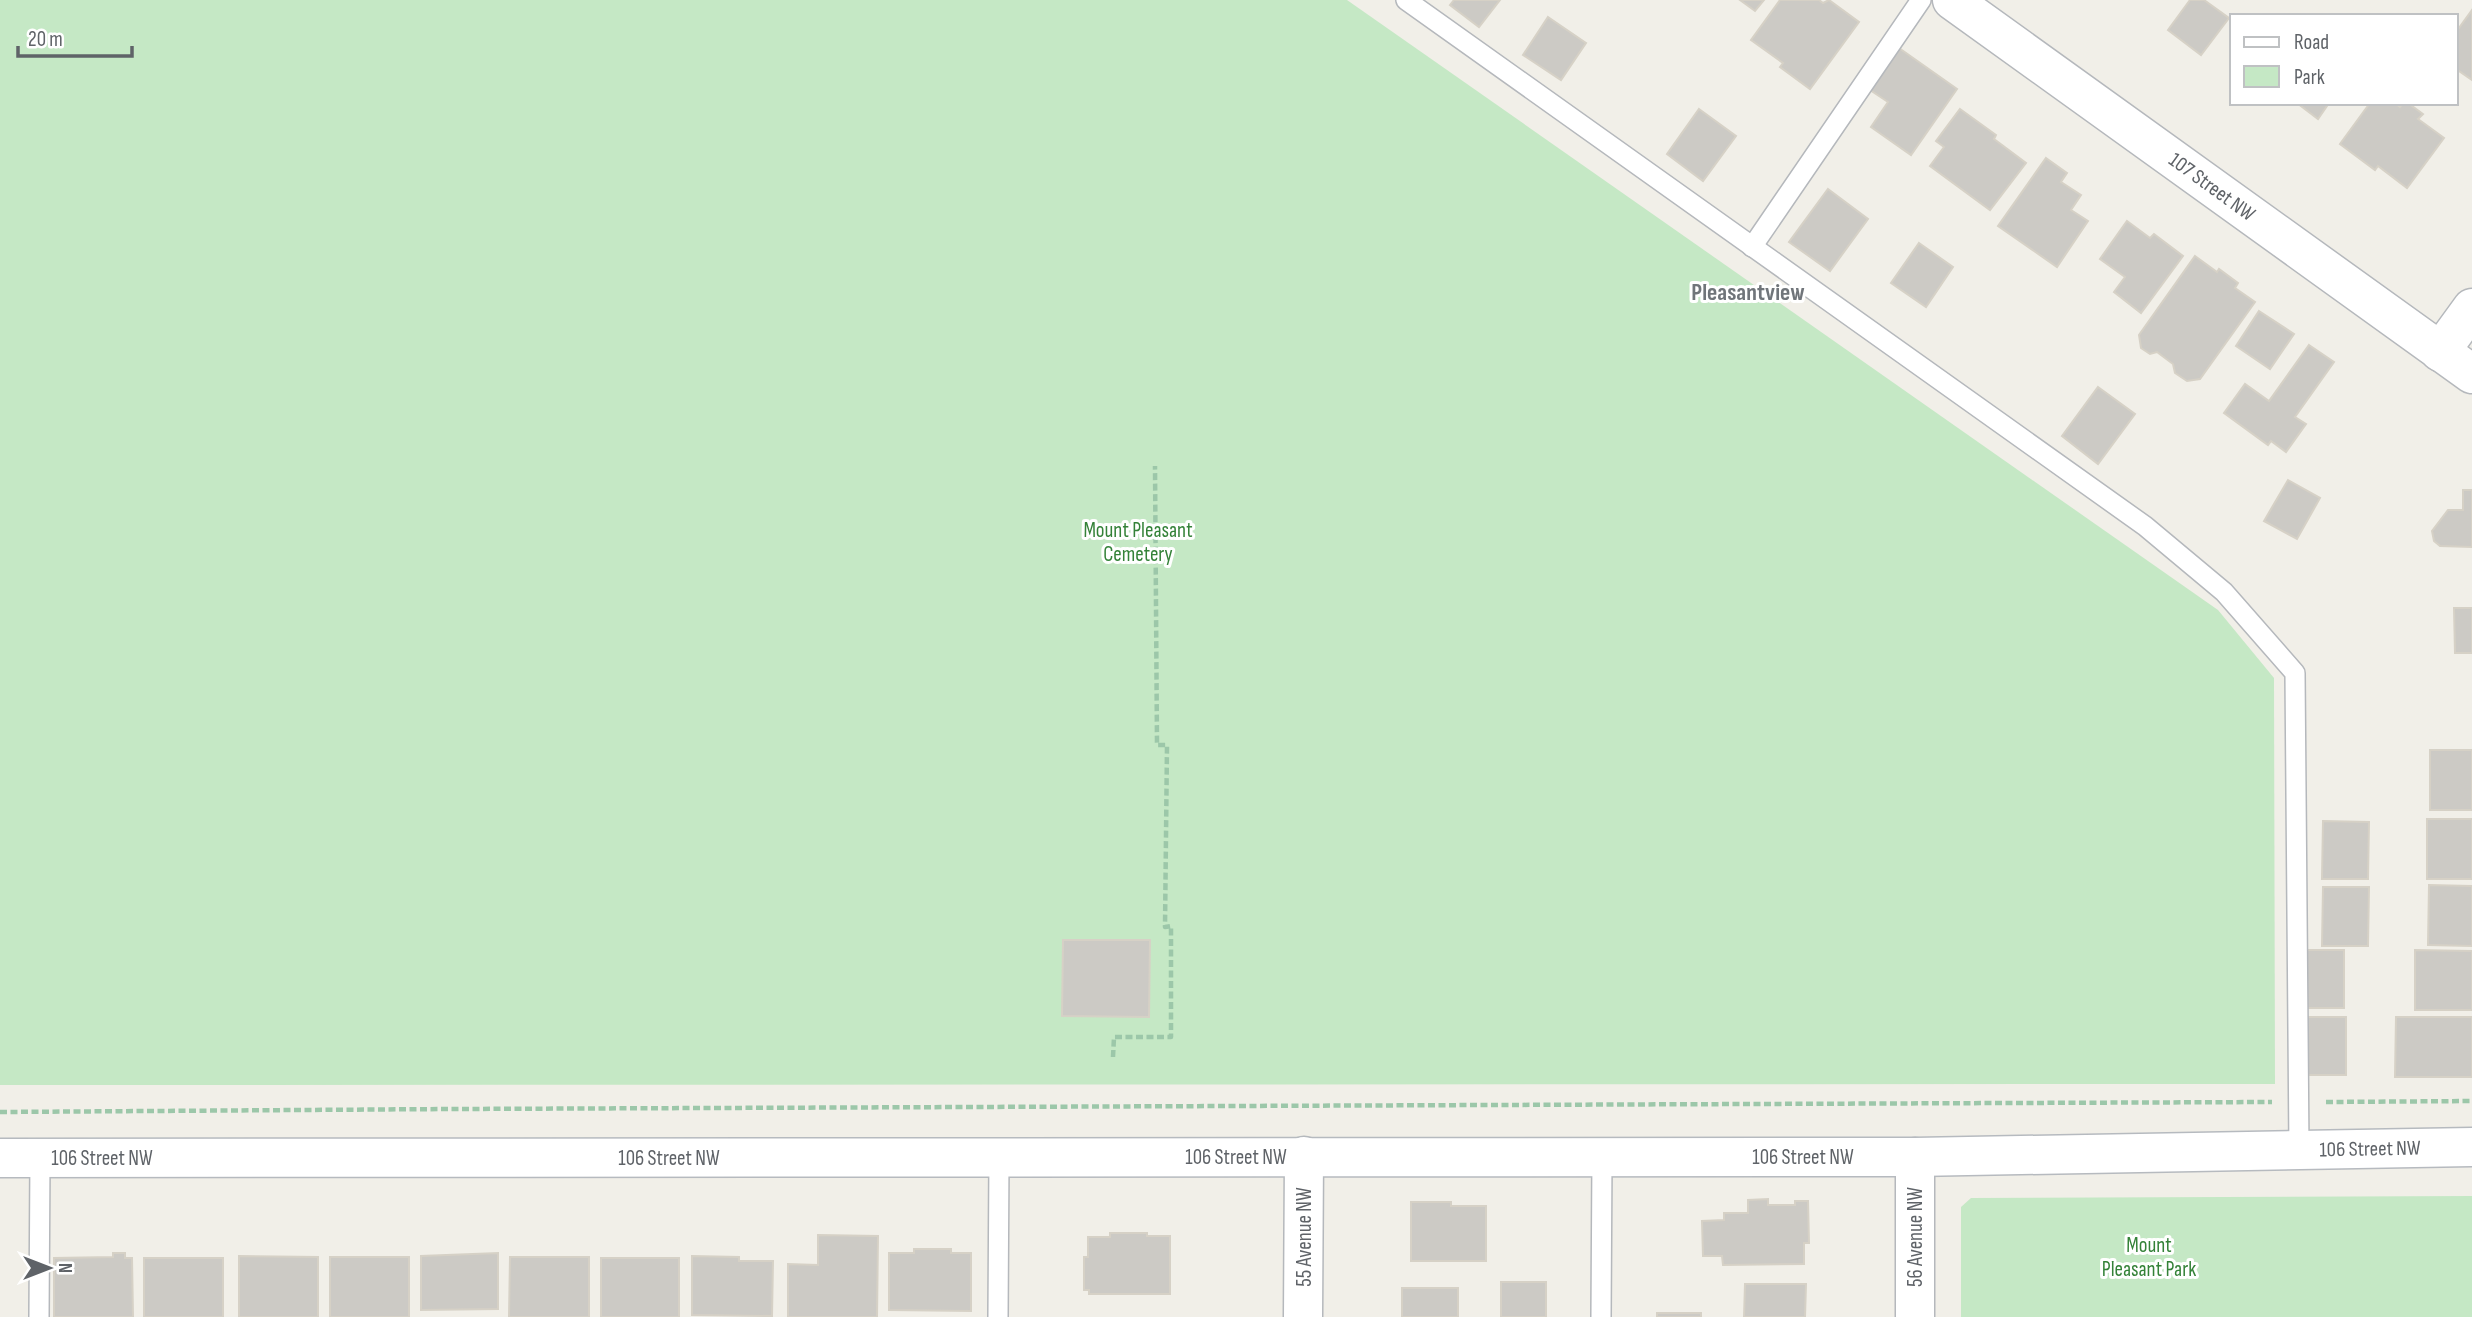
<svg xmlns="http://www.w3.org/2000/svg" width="2472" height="1317" viewBox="0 0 2472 1317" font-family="'Sofia Sans Condensed',sans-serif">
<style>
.green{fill:#c5e8c5}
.building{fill:#cccac5;stroke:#d6d1c6;stroke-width:2}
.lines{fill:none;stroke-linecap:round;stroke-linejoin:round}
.lane-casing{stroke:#b5b8bc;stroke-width:22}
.street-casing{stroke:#b5b8bc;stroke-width:41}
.secondary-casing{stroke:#b6babf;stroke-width:41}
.path{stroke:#9cc7a9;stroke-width:4.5;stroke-dasharray:7 3.5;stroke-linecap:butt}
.lane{stroke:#fff;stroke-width:19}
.street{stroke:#fff;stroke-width:38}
.secondary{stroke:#fff;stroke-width:38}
.labels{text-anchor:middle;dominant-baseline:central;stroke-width:6;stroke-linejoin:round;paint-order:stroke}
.street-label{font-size:21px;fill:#5f6368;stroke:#fff}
.park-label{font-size:21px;fill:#348238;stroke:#fff}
.quarter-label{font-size:24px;font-weight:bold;fill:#70757a;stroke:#fff}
</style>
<rect width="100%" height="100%" fill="#f1efe8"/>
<!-- green -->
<g class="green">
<polygon points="0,0 1347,0 2218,610 2274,678 2275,1084 0,1085"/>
<polygon points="2472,1196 2472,1317 1961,1317 1961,1207 1971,1198"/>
</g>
<!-- building -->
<g class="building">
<polygon points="1454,0 1500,0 1479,27 1450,5"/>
<polygon points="1740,0 1764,0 1755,11"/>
<polygon points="1780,0 1819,0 1823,3 1829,0 1859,22 1810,89 1780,67 1783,63 1751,40"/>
<polygon points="2190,0 2204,0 2229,18 2201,55 2168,30"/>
<polygon points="2472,10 2472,80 2456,69 2456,32"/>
<polygon points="1548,17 1586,43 1561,80 1523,55"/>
<polygon points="1899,48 1957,89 1911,155 1871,127 1888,102 1870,90"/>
<polygon points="2297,103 2329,103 2318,119"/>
<polygon points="2370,103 2395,103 2400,107 2403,103 2408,103 2423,114 2418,119 2444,138 2407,188 2378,166 2375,170 2340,144"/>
<polygon points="1699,109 1736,136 1703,181 1667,154"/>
<polygon points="1960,109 1996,135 1994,139 2026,163 1990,210 1930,166 1944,147 1936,141"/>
<polygon points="2046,158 2067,173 2061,182 2081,195 2071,210 2088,221 2057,267 1998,226"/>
<polygon points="1828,189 1868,219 1830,271 1789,242"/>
<polygon points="2127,221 2150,238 2154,234 2183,256 2141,313 2114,292 2125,277 2100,259"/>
<polygon points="1919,243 1953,267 1926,307 1891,283"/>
<polygon points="2195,256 2217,272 2219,269 2238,283 2235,288 2255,302 2200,379 2187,381 2175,373 2173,364 2157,352 2150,354 2141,348 2139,335"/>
<polygon points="2259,311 2294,334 2270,369 2236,346"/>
<polygon points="2309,345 2334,362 2295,417 2306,424 2286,452 2271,441 2268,445 2224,413 2245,384 2269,401"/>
<polygon points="2098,387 2135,414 2098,464 2062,436"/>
<polygon points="2288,480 2320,498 2297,539 2264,521"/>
<polygon points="2463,490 2472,490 2472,547 2440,546 2434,541 2432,531 2448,510 2463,510"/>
<polygon points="2454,608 2472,608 2472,653 2455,653"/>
<rect x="2430" y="750" width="42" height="60"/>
<rect x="2427" y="819" width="45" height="60"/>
<polygon points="2323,821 2369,822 2368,879 2322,879"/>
<polygon points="2429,885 2472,886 2472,946 2428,945"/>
<polygon points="2323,887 2369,887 2368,946 2322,946"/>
<polygon points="1063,940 1150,940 1149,1017 1062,1016"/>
<rect x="2299" y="950" width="45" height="58"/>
<polygon points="2415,950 2472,951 2472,1010 2415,1010"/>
<rect x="2300" y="1017" width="46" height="58"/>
<polygon points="2396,1017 2472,1017 2472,1077 2395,1077"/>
<polygon points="1768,1199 1768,1205 1795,1205 1795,1201 1808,1201 1809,1243 1804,1243 1804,1264 1723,1265 1722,1256 1703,1256 1702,1221 1724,1220 1724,1213 1748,1213 1748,1200"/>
<polygon points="1411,1202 1451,1202 1451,1206 1486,1206 1486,1261 1411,1261"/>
<polygon points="1110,1233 1147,1233 1147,1236 1170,1236 1170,1294 1089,1294 1089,1290 1084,1290 1084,1257 1088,1257 1088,1237 1110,1237"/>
<polygon points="818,1235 878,1236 877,1317 788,1317 788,1264 818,1265"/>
<polygon points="914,1249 951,1249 951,1253 971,1253 971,1311 889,1310 889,1253 914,1253"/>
<polygon points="113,1253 125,1253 125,1258 132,1258 133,1317 54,1317 54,1258 113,1257"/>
<polygon points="498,1253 498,1309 421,1310 421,1256"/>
<polygon points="239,1256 318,1257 318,1317 239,1317"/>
<polygon points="692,1256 739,1257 739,1261 773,1261 772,1316 692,1315"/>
<rect x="330" y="1257" width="79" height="60"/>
<polygon points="510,1257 589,1257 589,1317 509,1317"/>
<rect x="144" y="1258" width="79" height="59"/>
<rect x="601" y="1258" width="78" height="59"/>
<rect x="1501" y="1282" width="45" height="35"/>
<polygon points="1745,1284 1806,1284 1805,1317 1744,1317"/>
<rect x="1402" y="1288" width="56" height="29"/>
<rect x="1657" y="1313" width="44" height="4"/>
</g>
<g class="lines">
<!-- lane casing -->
<g class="lane-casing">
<g id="lane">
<polyline points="1406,0 2145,526 2224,592 2295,673 2299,1150"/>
<polyline points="1752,247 1921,0"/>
<polyline points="39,1317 40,1158"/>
<polyline points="998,1317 999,1158"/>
<polyline points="1601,1317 1602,1157"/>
</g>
</g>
<!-- street casing -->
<g class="street-casing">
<g id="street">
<polyline points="1952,0 2472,374"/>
<polyline points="2440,352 2472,308"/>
<polyline points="1303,1317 1304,1156"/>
<polyline points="1915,1317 1915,1157"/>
</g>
</g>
<!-- secondary casing -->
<g class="secondary-casing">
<polyline id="secondary" points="0,1158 1915,1157 2472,1147"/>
</g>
<!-- path -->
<g class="path">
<polyline points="1113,1057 1114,1037 1171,1037 1171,926 1165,927 1167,745 1157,745 1155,466"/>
<polyline points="2326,1102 2472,1101"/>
<polyline points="0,1112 451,1109 2272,1102"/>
</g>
<!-- lane -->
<use href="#lane" class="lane"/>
<!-- street -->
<use href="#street" class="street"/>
<!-- secondary -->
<use href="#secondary" class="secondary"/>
</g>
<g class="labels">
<!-- street labels -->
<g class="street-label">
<text transform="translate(2212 187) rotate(36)">107 Street NW</text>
<text transform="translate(2370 1149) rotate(-1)">106 Street NW</text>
<text x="1236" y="1157">106 Street NW</text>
<text x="1803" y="1157">106 Street NW</text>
<text x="102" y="1158">106 Street NW</text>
<text x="669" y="1158">106 Street NW</text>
<text transform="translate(1304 1237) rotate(-90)">55 Avenue NW</text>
<text transform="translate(1915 1237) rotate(-90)">56 Avenue NW</text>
</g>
<!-- park labels -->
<g class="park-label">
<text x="1138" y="530">Mount Pleasant<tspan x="1138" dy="24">Cemetery</tspan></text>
<text x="2149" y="1245">Mount<tspan x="2149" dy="24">Pleasant Park</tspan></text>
</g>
<!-- quarter labels -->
<g class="quarter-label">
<text x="1748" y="292">Pleasantview</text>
</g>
</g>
<!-- legend -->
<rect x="2230" y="14" width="228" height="91" fill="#ffffff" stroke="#bfc1c3" stroke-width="2"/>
<rect x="2244" y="37" width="35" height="10" fill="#ffffff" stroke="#bfc1c3" stroke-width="2"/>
<text x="2294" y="49" font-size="21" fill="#5f6368">Road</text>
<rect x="2244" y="66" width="35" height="21" fill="#c5e8c5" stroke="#bfc1c3" stroke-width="2"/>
<text x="2294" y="84" font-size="21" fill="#5f6368">Park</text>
<!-- north arrow -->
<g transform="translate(49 1268) rotate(90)" stroke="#ffffff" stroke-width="5" paint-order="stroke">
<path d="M0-5L12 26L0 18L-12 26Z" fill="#5f6368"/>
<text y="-10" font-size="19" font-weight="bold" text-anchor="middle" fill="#5f6368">N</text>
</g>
<!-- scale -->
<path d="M18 46v10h114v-10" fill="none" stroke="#5f6368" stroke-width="3.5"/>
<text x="28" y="46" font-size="21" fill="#5f6368" stroke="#ffffff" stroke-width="5" paint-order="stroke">20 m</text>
</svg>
